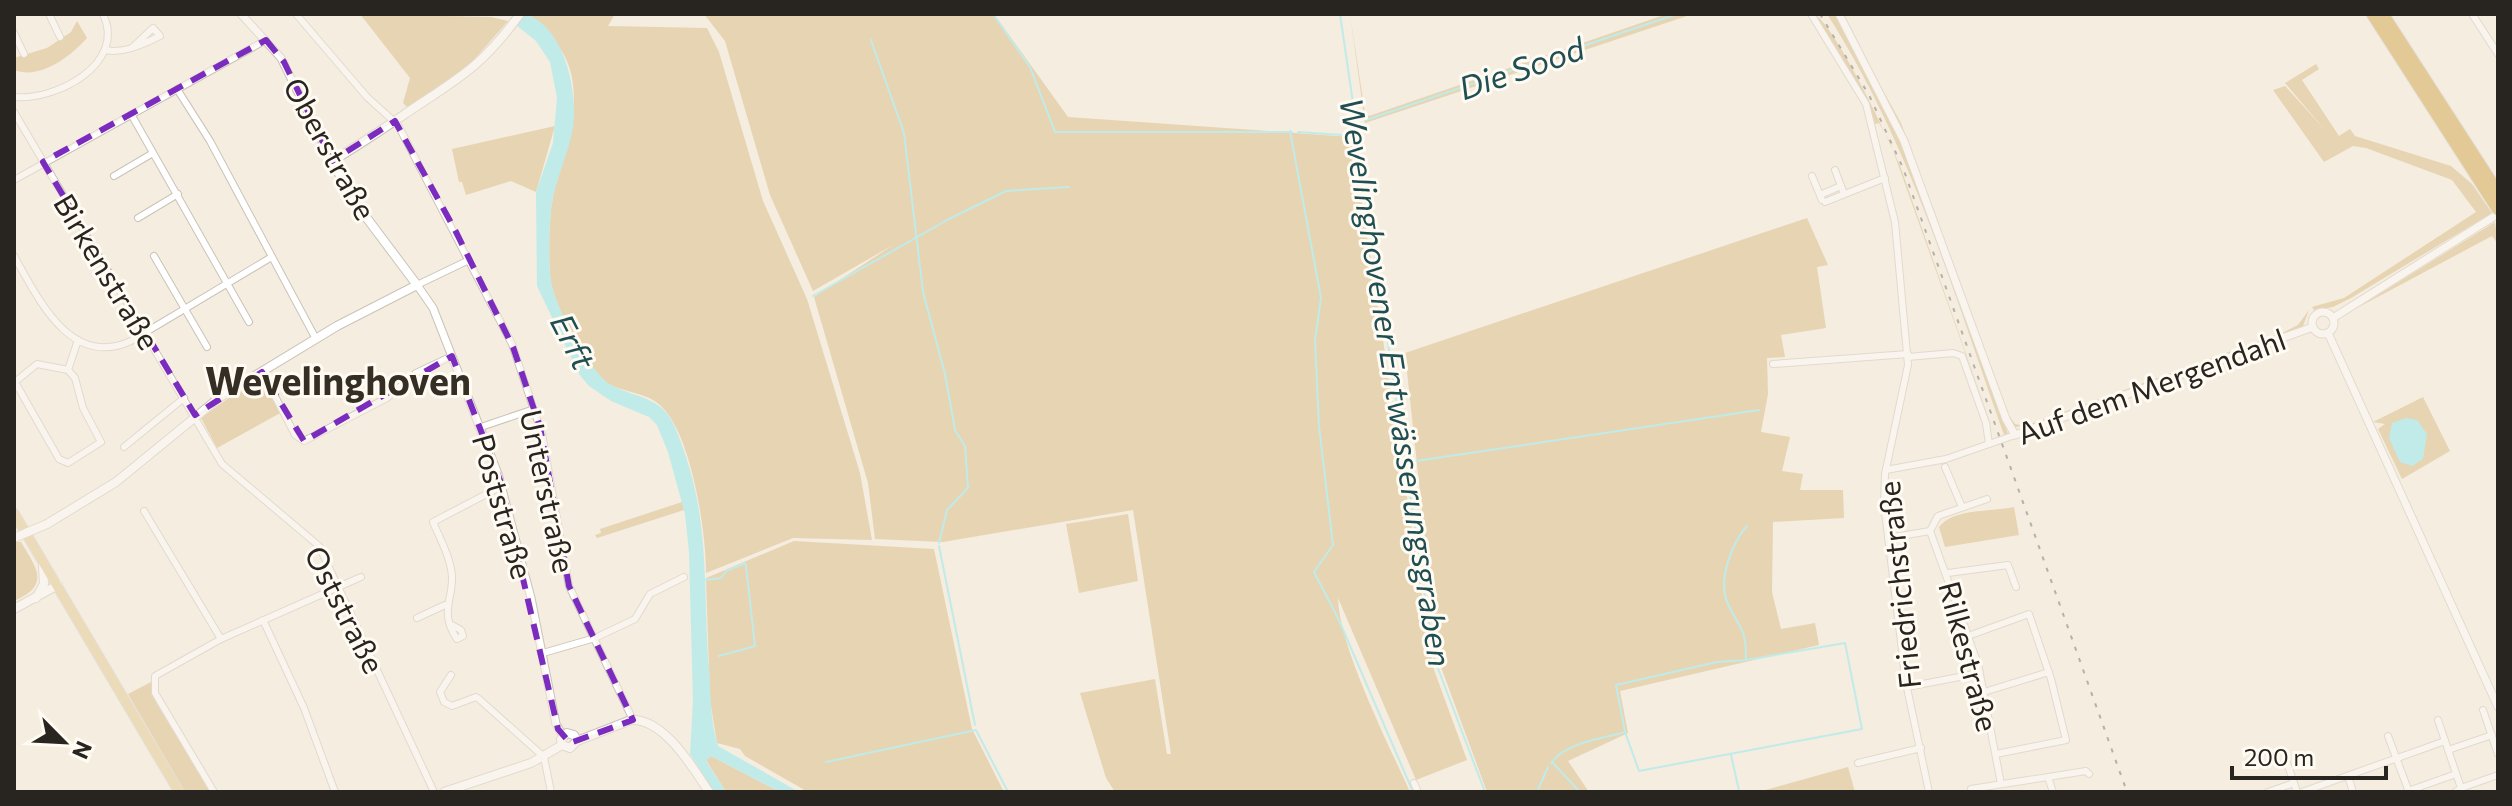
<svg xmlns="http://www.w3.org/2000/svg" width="2512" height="806" viewBox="0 0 2512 806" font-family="Commissioner,sans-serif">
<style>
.green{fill:#d7b67b}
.water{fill:#81e9f4}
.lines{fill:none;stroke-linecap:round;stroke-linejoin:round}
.stream{stroke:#81e9f4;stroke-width:2}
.minor-casing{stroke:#cac3b7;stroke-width:8}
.tertiary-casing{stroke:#cac3b7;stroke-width:9}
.secondary-casing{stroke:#cac3b7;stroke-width:10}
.primary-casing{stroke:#d0cfce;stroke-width:11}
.motorway-casing{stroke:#d0cfce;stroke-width:13}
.minor{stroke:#fff;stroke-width:6}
.tertiary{stroke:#fff;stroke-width:7}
.secondary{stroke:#fff;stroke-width:8}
.primary{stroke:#e2c589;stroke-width:9}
.motorway{stroke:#cf9e3b;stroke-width:11}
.rail{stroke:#6c6760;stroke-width:2;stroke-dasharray:4 8;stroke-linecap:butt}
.secondary-bridge-casing{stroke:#cac3b7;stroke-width:10;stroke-linecap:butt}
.secondary-bridge{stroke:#fff;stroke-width:8}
.marked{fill:none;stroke:#7b2cbf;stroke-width:6;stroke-dasharray:16 10;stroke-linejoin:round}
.labels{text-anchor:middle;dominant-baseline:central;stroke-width:6;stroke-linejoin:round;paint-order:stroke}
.street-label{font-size:30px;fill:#282521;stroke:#fffbf3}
.water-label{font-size:32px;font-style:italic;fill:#1f4e53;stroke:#fffbf3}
.district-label{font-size:38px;font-weight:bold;fill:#342e24;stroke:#fffbf3}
</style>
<rect width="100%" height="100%" fill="#f4ede0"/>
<!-- green -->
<g class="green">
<polygon points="360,14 491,17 508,21 465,70 407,107 403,103 410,78"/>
<path d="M529 14H615L608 26 707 28 719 52 763 201 807 299 860 473 872 540 793 538 706 573C706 532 692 435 661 406 648 393 627 393 611 385 589 373 555 307 551 282 548 263 549 222 552 203 559 158 589 102 564 55 555 39 541 27 529 14Z"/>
<path d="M704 14H994L1068 117 1352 137 1433 667 1467 760 1416 780 1338 598C1339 647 1389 745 1410 792H1115L1106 778 1080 693 1155 679 1167 754H1171L1133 510 943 542 875 539 868 483 814 297 893 245 813 291 770 195 725 41Z"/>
<polygon points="1350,14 1365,113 1369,116 1667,14 1693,14 1365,123"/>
<path d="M1814 14C1835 25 1887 136 1899 163L1996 439 1890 142 1879 123 1875 124 1867 101Z"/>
<path d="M1827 14H1836L1897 131 2008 434 2004 435C1953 291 1910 143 1827 14Z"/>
<path d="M77 21 87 38C70 57 40 80 14 70V58L47 48 71 32Z"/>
<polygon points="1856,42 1901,123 2009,416 2015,424 2025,426 2284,332 2298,325 2309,310 2303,326 2034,425 2015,427 2007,415 1900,124"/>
<polygon points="2316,64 2319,69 2302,80 2339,136 2350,129 2355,136 2451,166 2472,184 2492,213 2351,298 2333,307 2314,310 2312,307 2344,298 2476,212 2452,180 2366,148 2353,146 2324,162 2273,90 2285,86 2325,130 2285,83"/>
<polygon points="555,126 536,192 511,181 466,195 462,182 459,182 452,149"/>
<polygon points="1807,218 1828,265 1817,267 1826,328 1781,335 1785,357 1767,358 1768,394 1761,432 1790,437 1782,471 1803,474 1800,490 1843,490 1844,518 1773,522 1772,592 1781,629 1815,623 1819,645 1620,691 1628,733 1568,761 1589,792 1487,792 1438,659 1405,353"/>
<polygon points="2495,222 2498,244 2492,236 2357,308"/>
<polygon points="262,374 282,412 217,448 201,418"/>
<polygon points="2423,397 2450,451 2402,479 2378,429 2385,424 2373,422"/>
<polygon points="682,502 684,510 597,538 595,535 601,533 600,529"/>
<path d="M2014 507 2019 535 1945 547 1939 527C1954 508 1992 512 2014 507Z"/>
<polygon points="1128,514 1138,581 1079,593 1066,524"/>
<polygon points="794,541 934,549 972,729 1004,792 808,792 745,756 740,749 717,743 710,700 706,578"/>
<path d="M14 542H21C37 569 51 585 14 601Z"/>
<polygon points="151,682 157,704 211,792 185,792 128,694"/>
<polygon points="711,756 780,792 726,792 706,760"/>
<polygon points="1848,767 1855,792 1758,792"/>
</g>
<!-- water -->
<g class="water">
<path d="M524 14C565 24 580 97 572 133 567 157 556 179 552 203 549 222 548 262 551 281 555 307 589 372 611 385 635 398 661 396 674 425 712 513 702 578 709 669 711 695 710 721 718 746L799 792H780L711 756 706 761 726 792H714L690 754 693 701 689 552 685 514 668 452 657 425 649 417 611 401 589 386 579 374 537 286 536 192 553 143 557 98 550 62 536 41 516 25Z"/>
<polygon points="2406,418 2417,420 2427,434 2423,459 2412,466 2400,462 2389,438 2392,423"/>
</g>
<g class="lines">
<!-- stream -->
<g class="stream">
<polyline points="993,14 1030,67 1055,132 1292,132"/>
<polyline points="1340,14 1434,658 1485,792"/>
<polyline points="871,40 904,133 923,292 945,374 955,430 965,446 968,488 947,510 939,543"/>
<polyline points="1366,120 1677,14"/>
<polyline points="1290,131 1321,298 1315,340 1319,426 1333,545 1314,572 1338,618 1413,792"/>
<polyline points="1298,132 1357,136"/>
<polyline points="813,296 949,219 1006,191 1069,187"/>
<polyline points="1416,461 1759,410"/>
<polyline points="939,546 975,725"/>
<polyline points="705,580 721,578 726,571 745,563 746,566 755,646 719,656"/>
<polyline points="1625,732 1639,771 1862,729 1845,643 1746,660"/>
<polyline points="1731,755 1739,791 1735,792"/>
<polyline points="826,762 976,730 1008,792"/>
<polyline points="1552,762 1580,792"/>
<path d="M1551 763C1566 742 1602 739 1625 732L1616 685 1717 662 1746 660C1746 624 1739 630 1727 602 1718 579 1732 543 1747 526"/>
<polyline points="1537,792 1548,767"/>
</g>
<!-- minor casing -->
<g class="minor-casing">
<g id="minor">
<polyline points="49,14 60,37"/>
<polyline points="296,14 367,97 398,125 512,344 542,434 569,586 633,720"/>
<polyline points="1811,14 1866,104 1895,222 1908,365 1885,474 1884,504 1906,683 1929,792"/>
<polyline points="2472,14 2498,54"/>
<polyline points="14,33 24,54"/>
<path d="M105 50C123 54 144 44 160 36L153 28 133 47"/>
<polyline points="177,89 210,141 316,339"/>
<path d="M14 97C56 101 127 64 103 14"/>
<polyline points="14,112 222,464 319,546 434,792"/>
<polyline points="131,114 249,322"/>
<polyline points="1835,170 1844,194"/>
<polyline points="114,176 153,153"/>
<polyline points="1812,176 1822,200"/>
<polyline points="14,180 266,40"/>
<polyline points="1820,195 1841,186"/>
<polyline points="1825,202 1885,178"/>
<polyline points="138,218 178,194"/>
<path d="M14 256C38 298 70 369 131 341L270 258"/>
<polyline points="154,256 207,347"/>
<polyline points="417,285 469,260"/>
<polyline points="1908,357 1953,353 1962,356 1986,423 1989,444"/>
<polyline points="1773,364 1908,354"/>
<polyline points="68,370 75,378 83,408 101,442 68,463 59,459 15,382 37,364 68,370 78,340"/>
<polyline points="262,371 295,435 304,441 387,398 416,373 452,356"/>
<polyline points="481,427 534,409"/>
<polyline points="124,447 184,398"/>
<polyline points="1945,467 1962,507"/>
<polyline points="1886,470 1946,459 2015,435"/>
<polyline points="144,511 221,639"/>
<polyline points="1930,531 1978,664 2001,784"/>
<polyline points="1888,538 1930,531 1938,516 1987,499"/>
<polyline points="1948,573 2008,565 2016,587"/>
<polyline points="417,618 445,605"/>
<polyline points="263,620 304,708 335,792"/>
<path d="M452 625 461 630 463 636 457 639C439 613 453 599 452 577 451 558 440 539 433 522L502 486"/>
<polyline points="1968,636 2029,614 2051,679 2066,740 1996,754"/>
<polyline points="543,653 595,638 635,619 650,594 684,577"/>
<polyline points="451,675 440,692 444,702 452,706 476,697 479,699 544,757 551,792"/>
<polyline points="1907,687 1980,673"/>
<polyline points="1984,692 2049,672"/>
<polyline points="2483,710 2498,754"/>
<polyline points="2438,720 2461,788 2455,792"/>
<polyline points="2388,736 2409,792"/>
<polyline points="2448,750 2492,735"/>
<polyline points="2286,760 2297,792"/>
<polyline points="1858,763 1921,748"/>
<polyline points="2348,776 2353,792"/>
<polyline points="2048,777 2053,792"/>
<polyline points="1414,783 1418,792"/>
<polyline points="2461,788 2498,775"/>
<polyline points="1971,789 2086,771 2089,774"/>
<polyline points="2408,791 2456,774"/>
<polyline points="214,792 155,693 155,676 221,639 361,577"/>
<polyline points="2268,792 2294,783"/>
<polyline points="2302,792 2445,741"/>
</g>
</g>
<!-- tertiary casing -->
<g class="tertiary-casing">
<g id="tertiary">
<polyline points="241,14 281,58 332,161"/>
<polyline points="1839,14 1904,141 2006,419 2015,435 2313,327"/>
<polyline points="417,285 433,308 498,474 531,598 556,724 563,736"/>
<circle cx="2323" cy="323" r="11"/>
<polyline points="2333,318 2498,214"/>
<polyline points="2328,333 2498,707"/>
</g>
</g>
<!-- secondary casing -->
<g class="secondary-casing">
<g id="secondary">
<path d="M47 524 116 482 220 397 337 326 417 285 354 201 332 161C358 146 381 130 405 114 457 79 481 68 520 14"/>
<polyline points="36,598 44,584 43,566"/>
<polyline points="14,609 58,585"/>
<path d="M562 745 570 748 577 741 631 720C664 718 693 768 709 792"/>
<polyline points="562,745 561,739 567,733 574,735 577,741"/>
<polyline points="444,792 531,763 562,745"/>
</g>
</g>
<!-- primary casing -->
<g class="primary-casing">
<polyline id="primary" points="14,513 179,792"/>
</g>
<!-- motorway casing -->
<g class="motorway-casing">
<g id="motorway">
<polyline points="2372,14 2498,210"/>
<polyline points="2383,14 2498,192"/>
</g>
</g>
<!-- minor -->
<use href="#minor" class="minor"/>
<!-- tertiary -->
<use href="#tertiary" class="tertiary"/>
<!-- secondary -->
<use href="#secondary" class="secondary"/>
<!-- primary -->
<use href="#primary" class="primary"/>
<!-- motorway -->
<use href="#motorway" class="motorway"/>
<!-- rail -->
<polyline class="rail" points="1820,14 1869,95 1903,168 2127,792"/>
<!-- secondary-bridge casing -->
<g class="secondary-bridge-casing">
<polyline id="secondary-bridge" points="14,538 47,524"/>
</g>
<!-- secondary-bridge -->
<use href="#secondary-bridge" class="secondary-bridge"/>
</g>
<!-- marked area -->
<path d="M0 0H2512V806H0ZM266 40 284 62 332 161 395 121 454 228 513 347 540 427 569 586 633 720 570 743 558 729 500 480 452 356 304 441 262 372 195 415 43 162Z" fill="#f4ede0" fill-opacity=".55" fill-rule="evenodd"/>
<path class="marked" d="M266 40 284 62 332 161 395 121 454 228 513 347 540 427 569 586 633 720 570 743 558 729 500 480 452 356 304 441 262 372 195 415 43 162Z"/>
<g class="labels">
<!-- street labels -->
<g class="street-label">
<text transform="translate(331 148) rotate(61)">Oberstraße</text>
<text transform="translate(108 271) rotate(59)">Birkenstraße</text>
<text transform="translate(2151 385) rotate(-20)">Auf dem Mergendahl</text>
<text transform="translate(549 491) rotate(78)">Unterstraße</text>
<text transform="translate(504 506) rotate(74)">Poststraße</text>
<text transform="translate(1898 585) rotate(-96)">Friedrichstraße</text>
<text transform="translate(346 609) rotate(63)">Oststraße</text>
<text transform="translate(1970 656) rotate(75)">Rilkestraße</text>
</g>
<!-- water labels -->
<g class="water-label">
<text transform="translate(1521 67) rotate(-19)">Die Sood</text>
<text transform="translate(574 341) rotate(63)">Erft</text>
<text transform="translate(1397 382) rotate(81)">Wevelinghovener Entwässerungsgraben</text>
</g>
<!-- district labels -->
<g class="district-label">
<text x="338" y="379">Wevelinghoven</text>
</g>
</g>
<!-- border -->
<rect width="2512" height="806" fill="none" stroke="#282521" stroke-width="32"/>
<!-- north arrow -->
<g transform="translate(64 742) rotate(114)" stroke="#fffbf3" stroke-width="6" paint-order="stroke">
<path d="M0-6L14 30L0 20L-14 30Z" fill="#282521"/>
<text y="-12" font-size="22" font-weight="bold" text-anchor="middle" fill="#282521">N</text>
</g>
<!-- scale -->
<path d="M2232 766v12h154v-12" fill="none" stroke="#282521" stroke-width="4"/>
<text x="2244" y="766" font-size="24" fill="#282521" stroke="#fffbf3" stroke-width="6" paint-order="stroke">200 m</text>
</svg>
